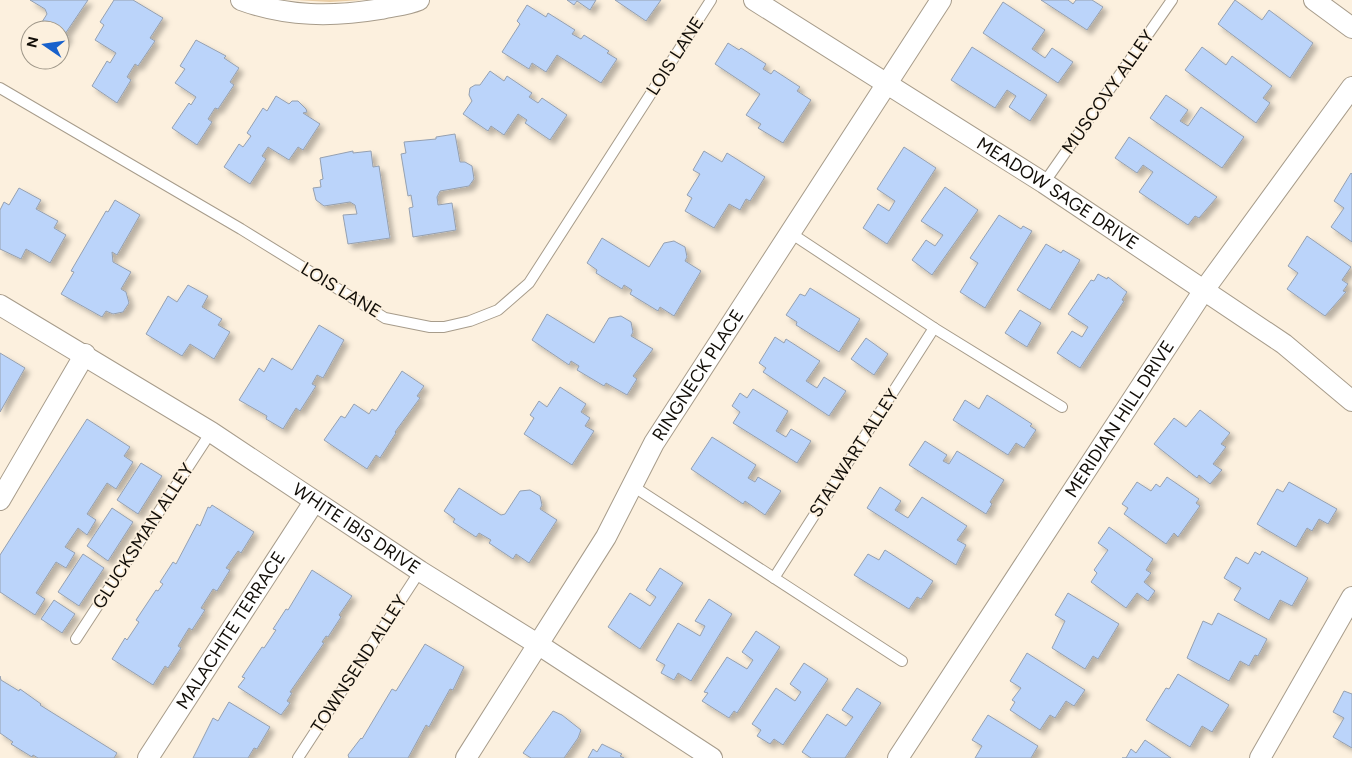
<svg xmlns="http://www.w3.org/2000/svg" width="1352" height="758" viewBox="0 0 1352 758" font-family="Figtree,sans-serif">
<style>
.green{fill:#eacea5}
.building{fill:#bbd4fa;stroke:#95a0b0;filter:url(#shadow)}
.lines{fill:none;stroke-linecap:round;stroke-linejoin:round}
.lane-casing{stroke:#a79c8b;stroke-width:12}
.street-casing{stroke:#a79c8b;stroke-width:22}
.lane{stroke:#fff;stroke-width:10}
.street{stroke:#fff;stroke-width:20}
.labels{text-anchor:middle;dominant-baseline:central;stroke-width:4;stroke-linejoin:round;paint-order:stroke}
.street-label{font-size:18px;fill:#120e08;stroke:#fcf0de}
</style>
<defs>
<filter id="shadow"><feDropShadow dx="4.5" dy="4.5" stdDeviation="2.5" flood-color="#0004"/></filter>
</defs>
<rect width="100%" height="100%" fill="#fcf0de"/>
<!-- green -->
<polygon class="green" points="295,0 362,0 330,2"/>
<!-- building -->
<g class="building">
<polygon points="30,0 88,0 65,34 68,36 60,48 60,30 37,30 47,14 45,9"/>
<polygon points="114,0 133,0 163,18 150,38 155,41 138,66 135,64 127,77 131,80 117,103 92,86 107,61 110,63 116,53 95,40 104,25 100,22"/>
<polygon points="567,0 596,0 590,10 577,1 574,5"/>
<polygon points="615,0 661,0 646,21"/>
<polygon points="1041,0 1068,0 1073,4 1076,0 1092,0 1103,7 1087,30"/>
<polygon points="1235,0 1262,20 1269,10 1313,43 1290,78 1218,24"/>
<polygon points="1003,2 1045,30 1032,49 1045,58 1052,48 1073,62 1058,83 983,33"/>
<polygon points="527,5 546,17 548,13 575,30 572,34 581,39 584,35 609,51 607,53 617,59 601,83 557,55 546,72 532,63 529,69 502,52 520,24 517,21"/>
<polygon points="196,40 226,56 224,58 239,68 230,82 234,85 218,109 215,108 208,119 212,122 197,145 172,128 189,103 191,105 196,97 175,83 185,69 180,66"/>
<polygon points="728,43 739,50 741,48 766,64 763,69 771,74 774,70 800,87 797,91 811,100 783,143 758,128 761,124 746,115 760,94 715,64"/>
<polygon points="972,47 1047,95 1030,121 1009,107 1016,96 1007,90 995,108 951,80"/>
<polygon points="1202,47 1226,65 1232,56 1272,86 1263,98 1270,103 1256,123 1185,70"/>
<polygon points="490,71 504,81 507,76 532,93 529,97 538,103 542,98 567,115 550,140 525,123 527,120 518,114 504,135 491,126 488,131 463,114 472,101 469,95 470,88 475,85 480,85"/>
<polygon points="1166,95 1188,110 1180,121 1188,126 1201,107 1244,137 1222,168 1150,118"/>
<polygon points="276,96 289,104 292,101 298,101 306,109 307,112 303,113 320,124 303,150 298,147 289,160 268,147 262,156 266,159 250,184 224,167 239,144 243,147 251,136 247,133 263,108 267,111"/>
<polygon points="455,134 460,162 465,162 472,166 474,179 469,186 440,191 437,197 438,205 452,203 456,230 413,237 409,208 413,207 411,195 408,196 401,154 406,153 404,142 436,139 436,137"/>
<polygon points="1129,137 1217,197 1199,218 1195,216 1188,225 1139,192 1153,172 1143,165 1137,173 1115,158"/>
<polygon points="904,147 936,168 887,244 863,228 878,204 889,211 895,201 877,189"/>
<polygon points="353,151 353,153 371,151 373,167 379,166 390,238 348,244 343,215 357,214 355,205 350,202 324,206 316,200 313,188 321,187 320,180 323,179 320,158"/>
<polygon points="704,151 722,162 727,153 765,177 750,201 746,199 740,210 729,204 714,228 685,211 692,198 687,195 700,174 693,170"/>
<polygon points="1351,173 1352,174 1352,242 1331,227 1344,208 1334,201"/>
<polygon points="945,187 978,210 932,275 912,260 926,240 935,246 943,235 921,221"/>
<polygon points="19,188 41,200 36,209 58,221 54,228 66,235 50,263 26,249 21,259 0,249 0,210 4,202 9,205"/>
<polygon points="115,200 140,215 117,255 112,252 113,262 131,272 121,289 126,292 129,303 123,312 113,314 106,311 102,317 61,294 74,272 71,271 106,211 108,212"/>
<polygon points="999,215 1021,229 1023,226 1032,231 985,308 960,292 978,263 970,258"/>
<polygon points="1307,236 1351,267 1342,280 1348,284 1343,291 1346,292 1325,316 1287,289 1298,273 1288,266"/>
<polygon points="602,238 649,267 664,243 674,241 685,247 687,257 685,261 701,271 674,316 660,307 658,311 630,294 632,290 624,285 622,289 596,273 597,270 587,263"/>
<polygon points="1046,244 1061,253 1063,250 1080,260 1050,310 1017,290"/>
<polygon points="1098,274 1107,279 1108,277 1127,292 1122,300 1124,301 1080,368 1057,353 1072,331 1082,337 1088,327 1068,314 1091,280 1094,281"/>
<polygon points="188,285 208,296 202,307 222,319 218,325 230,332 214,359 190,344 182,356 146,334 168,296 177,302"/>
<polygon points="810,288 860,319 839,352 796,325 797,322 786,315 800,294 805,296"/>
<polygon points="1020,310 1041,323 1027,347 1005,333"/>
<polygon points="547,314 594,343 609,318 621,316 631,322 633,332 631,336 653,349 633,376 637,379 627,395 606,383 604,386 577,370 579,366 571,361 569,365 532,340"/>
<polygon points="319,325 344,340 323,378 317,375 312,384 316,386 300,411 296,408 283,429 266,419 267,416 239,400 259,368 264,372 272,358 292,370"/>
<polygon points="775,337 784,343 786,339 820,361 806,381 817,388 824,377 846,391 829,416 763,372 766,368 759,363"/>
<polygon points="866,338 888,354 874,375 851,359"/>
<polygon points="0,353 25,368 0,412"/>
<polygon points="402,371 424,386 417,396 420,398 395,432 396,433 380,458 376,455 367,469 324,440 341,416 345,418 354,404 369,414 372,409 376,411"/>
<polygon points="560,387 586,404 581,412 590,418 585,426 594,431 572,465 524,434 534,418 530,415 539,401 547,407"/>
<polygon points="753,389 788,411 776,431 786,437 791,429 811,441 797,463 733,423 740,412 732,406 740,393 747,398"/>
<polygon points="987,395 1032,424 1030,426 1036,430 1024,448 1016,443 1008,455 953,420 965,400 979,409"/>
<polygon points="1200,410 1230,433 1221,444 1226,447 1213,464 1222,470 1210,484 1199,475 1197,478 1154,444 1174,418 1186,427"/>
<polygon points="87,419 130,447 124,456 133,462 116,489 107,483 87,514 96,520 87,535 78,528 65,547 75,553 66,568 56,562 36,593 45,599 35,615 0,592 0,555"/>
<polygon points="712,437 756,465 748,478 755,482 758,477 781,491 765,515 745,501 743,504 691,469"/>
<polygon points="925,441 947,455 943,461 949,464 957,451 1004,480 990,502 992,504 986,514 909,465"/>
<polygon points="141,463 162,476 138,514 117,500"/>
<polygon points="1167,477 1199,499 1196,503 1200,506 1178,537 1174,533 1166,544 1124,514 1128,508 1122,504 1137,482 1151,491 1156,484 1160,487"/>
<polygon points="1289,482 1337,509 1328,524 1319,519 1312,531 1307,528 1296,547 1257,524 1277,489 1283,492"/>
<polygon points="880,487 901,501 895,510 908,518 922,497 967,526 957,540 966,545 956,565 867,508"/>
<polygon points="459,488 501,515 505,514 520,491 530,490 540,496 542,505 540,509 557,520 529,563 516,554 513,559 489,543 491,540 479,533 476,537 453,522 455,519 444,511"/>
<polygon points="212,505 254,532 241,553 238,551 226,568 230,570 217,591 213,589 201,608 205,610 192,630 189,628 178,646 181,648 168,668 165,666 153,685 112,659 125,638 127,640 139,622 136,620 156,590 158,591 163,584 160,582 173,562 176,564 197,524 200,526 208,507 210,508"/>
<polygon points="112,508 133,522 108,561 87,546"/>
<polygon points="1109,527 1153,559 1146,570 1151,573 1144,582 1155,591 1148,601 1137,593 1126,608 1091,582 1097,573 1094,570 1108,550 1098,543"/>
<polygon points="885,550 933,581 921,599 917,597 909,609 854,575 868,554 879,560"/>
<polygon points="1262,551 1308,578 1292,606 1280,600 1269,620 1234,600 1241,588 1224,578 1236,557 1248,564 1255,552 1260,555"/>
<polygon points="83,554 104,568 79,606 58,592"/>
<polygon points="660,568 683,583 640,649 608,627 630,593 650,606 656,597 646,590"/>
<polygon points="312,570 352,596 339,615 341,617 328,637 326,636 322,642 324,643 290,692 292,693 287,701 290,703 281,715 238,687 245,678 242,677 262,647 264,648 276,630 273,629 286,609 288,610"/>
<polygon points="1068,593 1119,624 1098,659 1093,656 1085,669 1052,648 1065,621 1055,615"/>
<polygon points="709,599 732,614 691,681 678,673 674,680 661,673 665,665 656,660 678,623 700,636 705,626 695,621"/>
<polygon points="54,600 75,614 62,633 41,619"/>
<polygon points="1218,613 1267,639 1258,656 1255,655 1249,666 1240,661 1229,681 1187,658 1203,621 1212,625"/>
<polygon points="756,631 780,647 737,713 734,711 729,718 702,701 708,693 704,692 727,657 747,669 753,660 742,652"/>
<polygon points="425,644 464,667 453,690 450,689 429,727 426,725 408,758 349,758 348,755 361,738 362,739 392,689 396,691"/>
<polygon points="1027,653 1085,690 1074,706 1066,701 1055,718 1050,715 1040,730 1010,710 1015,702 1012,700 1021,688 1010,681"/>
<polygon points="804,663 828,679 783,745 774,739 770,744 757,736 761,730 752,724 776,688 795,701 801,692 790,684"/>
<polygon points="1178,674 1229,705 1212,732 1202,726 1190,747 1146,720 1166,688 1169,689"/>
<polygon points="0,676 1,680 19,691 20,689 41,704 40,705 117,753 114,758 38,758 33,755 32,757 11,744 13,742 0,733"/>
<polygon points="857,688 881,703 845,758 811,758 802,752 827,714 846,726 853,717 842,710"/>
<polygon points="1344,691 1352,694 1352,748 1333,737 1344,718 1333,712"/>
<polygon points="229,702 270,727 257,749 254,748 248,758 193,758 213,718 218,721"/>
<polygon points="553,711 562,715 581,730 578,738 564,758 531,758 523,753"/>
<polygon points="988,715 1038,746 1031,758 975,758 982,746 972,740"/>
<polygon points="1145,740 1171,758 1122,758 1126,758 1131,749 1136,753"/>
<polygon points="602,744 622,754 620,756 624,758 588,758 593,749 597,752"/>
</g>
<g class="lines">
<!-- lane casing -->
<g class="lane-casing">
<g id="lane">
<polyline points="0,88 241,229 385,318 430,327 444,327 470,321 498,310 529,283 711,0"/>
<polyline points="1044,183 1172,0"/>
<polyline points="789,232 934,328 1062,407"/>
<polyline points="631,485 902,661"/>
<polyline points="774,578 934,328"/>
<polyline points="76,639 211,432"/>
<polyline points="298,758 420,571"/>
</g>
</g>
<!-- street casing -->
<g class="street-casing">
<g id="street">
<path d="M241 0C287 17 333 17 381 9 394 6 407 5 419 0"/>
<path id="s1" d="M754 0 1044 183 1284 344 1352 401"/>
<polyline points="1314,0 1352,28"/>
<path id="s2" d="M0 305 211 432 420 571 539 645 712 758"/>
<polyline points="0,500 85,354"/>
<path id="s3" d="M148 758 314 502"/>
<path id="s4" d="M466 758 606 537 654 443 941 0"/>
<path id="s5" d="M898 758 1204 290 1352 87"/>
<polyline points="1260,758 1352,597"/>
</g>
</g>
<!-- lane -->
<use href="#lane" class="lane"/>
<!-- street -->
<use href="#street" class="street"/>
</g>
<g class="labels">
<!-- street labels -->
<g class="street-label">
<text transform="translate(675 56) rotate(-57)">LOIS LANE</text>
<text transform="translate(1108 92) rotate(-55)">MUSCOVY ALLEY</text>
<text stroke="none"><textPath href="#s1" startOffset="360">MEADOW SAGE DRIVE</textPath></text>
<text transform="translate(341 290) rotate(31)">LOIS LANE</text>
<text stroke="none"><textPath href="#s4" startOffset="448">RINGNECK PLACE</textPath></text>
<text stroke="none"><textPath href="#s5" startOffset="405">MERIDIAN HILL DRIVE</textPath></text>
<text transform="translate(854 453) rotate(-57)">STALWART ALLEY</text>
<text stroke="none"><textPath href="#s2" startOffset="421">WHITE IBIS DRIVE</textPath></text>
<text transform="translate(143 536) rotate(-57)">GLUCKSMAN ALLEY</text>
<text stroke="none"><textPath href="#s3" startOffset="152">MALACHITE TERRACE</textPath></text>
<text transform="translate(359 664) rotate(-57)">TOWNSEND ALLEY</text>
</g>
</g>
<!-- north arrow -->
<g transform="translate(45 45) rotate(283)"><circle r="24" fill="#fcf0de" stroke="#9e9688"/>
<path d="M0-4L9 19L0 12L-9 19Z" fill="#1861cc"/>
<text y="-8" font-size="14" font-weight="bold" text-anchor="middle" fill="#120e08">N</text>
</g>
</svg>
